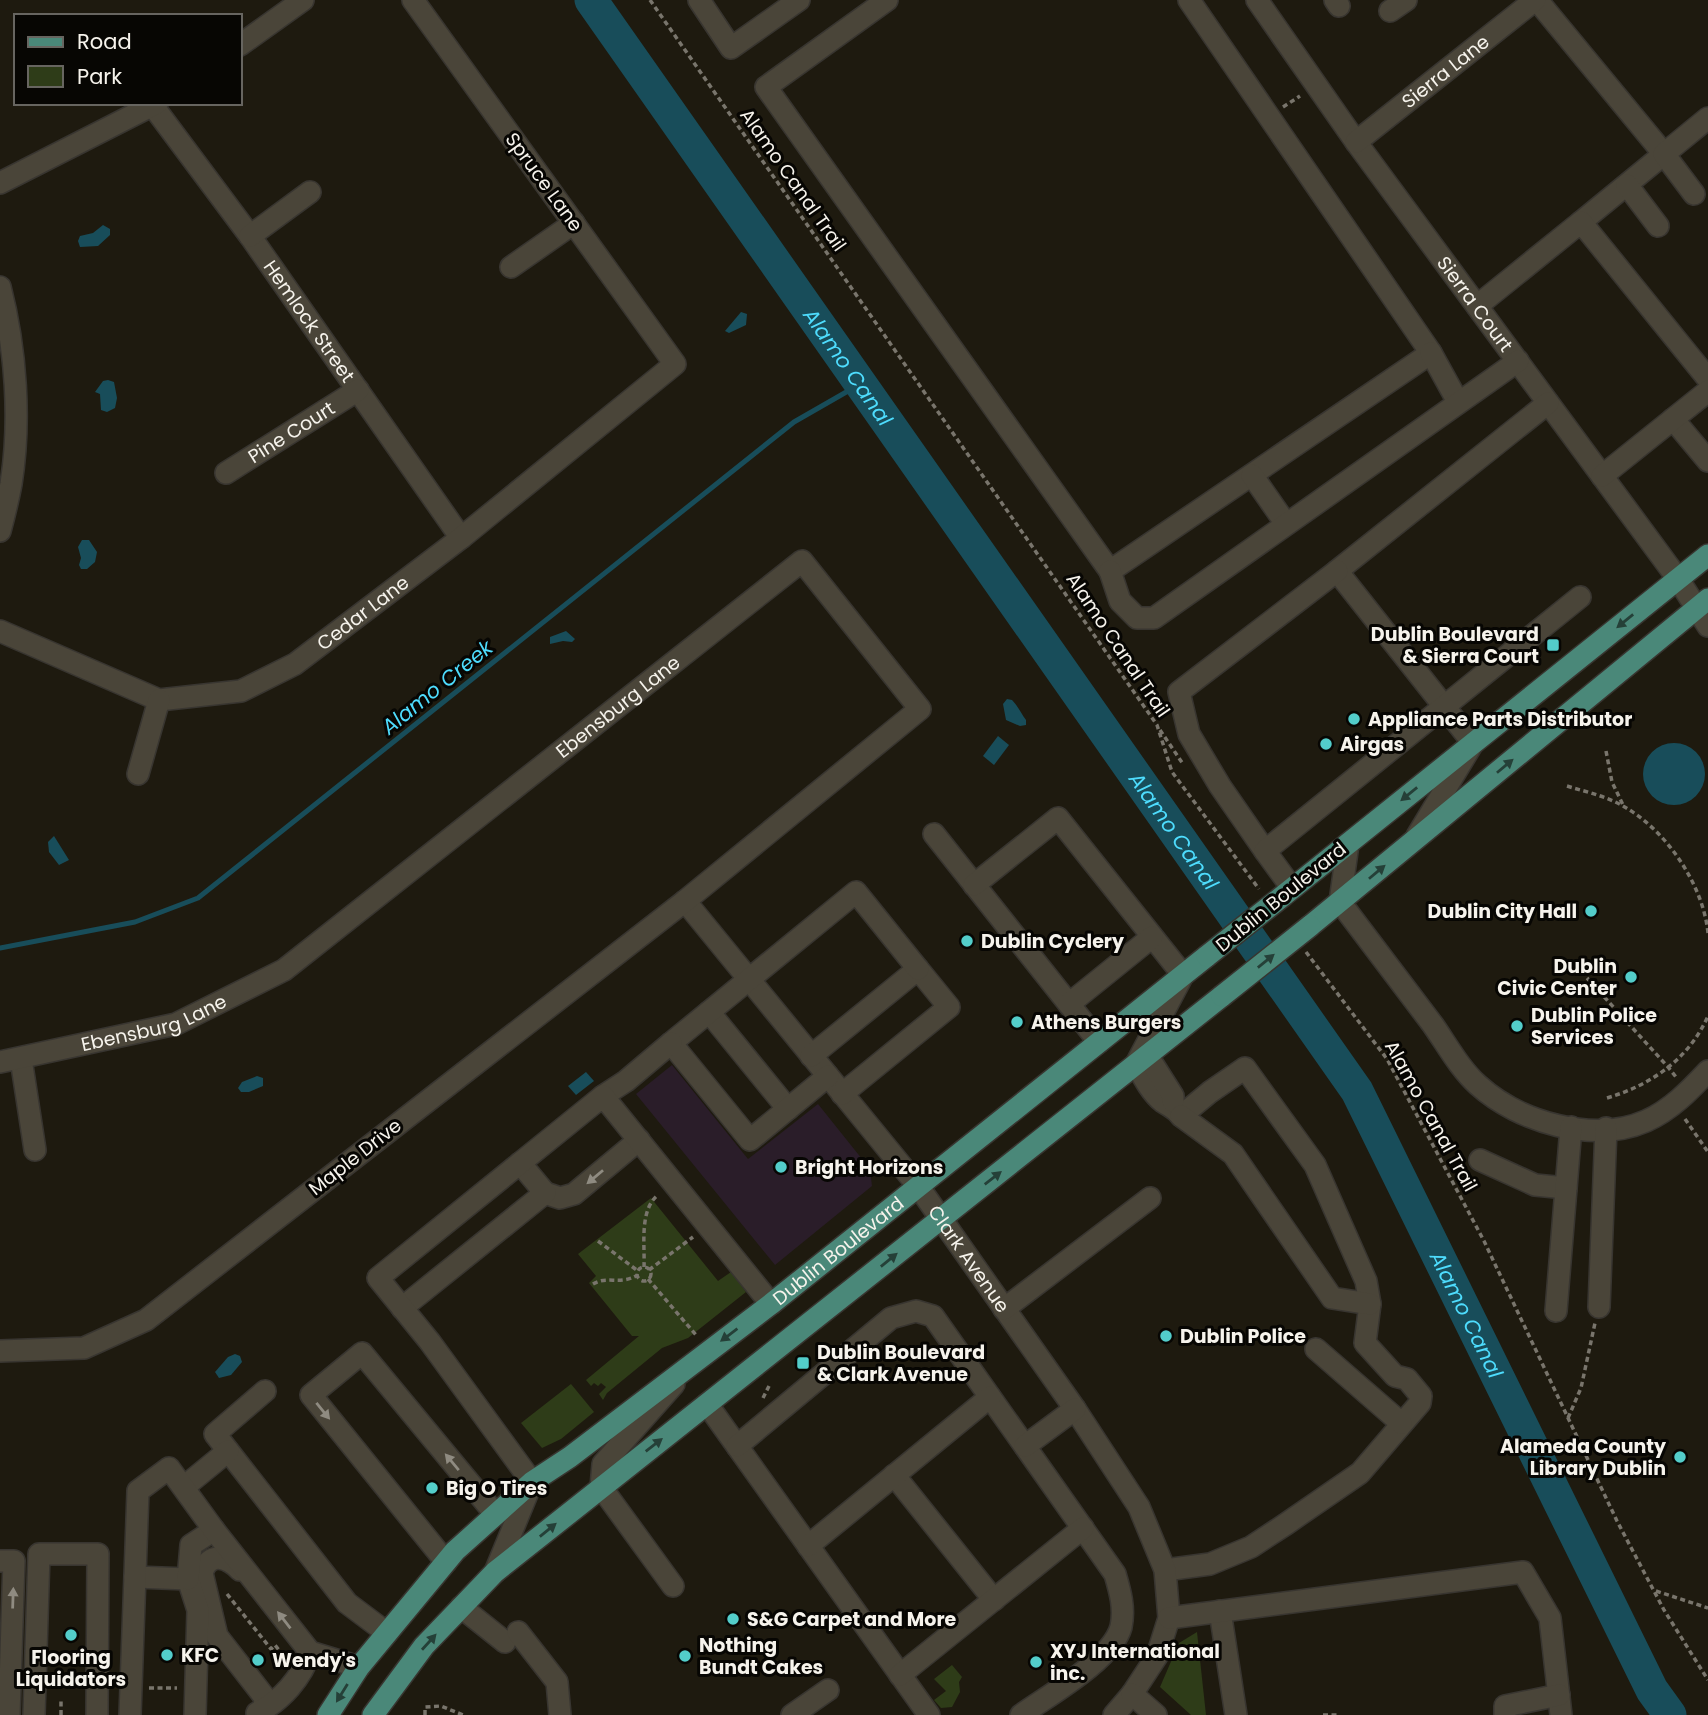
<svg xmlns="http://www.w3.org/2000/svg" width="1708" height="1715" viewBox="0 0 1708 1715" font-family="Poppins,sans-serif">
<style>
.education{fill:#2a1d29}
.green{fill:#2e3c18}
.water{fill:#184d5a}
.lines{fill:none;stroke-linecap:round;stroke-linejoin:round}
.stream{stroke:#184d5a;stroke-width:5}
.river{stroke:#184d5a;stroke-width:33}
.minor-casing{stroke:#383530;stroke-width:24}
.major-casing{stroke:#383530;stroke-width:24}
.path{stroke:#79756c;stroke-width:3.5;stroke-dasharray:5 3.5;stroke-linecap:butt}
.minor{stroke:#4a4539;stroke-width:21}
.major{stroke:#4a8879;stroke-width:21}
.major-bridge-casing{stroke:#383530;stroke-width:24;stroke-linecap:butt}
.major-bridge{stroke:#4a8879;stroke-width:21}
.oneway{fill:#254038}
.oneway2{fill:#8f8b81}
.poi-dot{fill:#53cdca;stroke:#070603;stroke-width:2.5}
.labels{text-anchor:middle;dominant-baseline:central;stroke-width:6;stroke-linejoin:round;paint-order:stroke}
.street-label{font-size:19px;fill:#f6f3ec;stroke:#070603}
.poi-label{font-size:19px;font-weight:bold;fill:#f6f3ec;stroke:#070603;text-anchor:start}
.water-label{font-size:21px;font-style:italic;fill:#4edcfd;stroke:#070603}
</style>
<rect width="100%" height="100%" fill="#1e1a0f"/>
<!-- education -->
<polygon class="education" points="672,1065 748,1159 818,1104 870,1169 872,1186 775,1265 636,1094"/>
<!-- green -->
<g class="green">
<polygon points="651,1198 718,1281 731,1272 746,1292 688,1338 662,1348 607,1393 603,1400 599,1394 606,1387 601,1383 598,1386 594,1383 591,1386 586,1380 639,1336 632,1336 589,1283 596,1276 578,1254"/>
<polygon points="571,1384 594,1412 561,1439 542,1448 521,1423"/>
<polygon points="1197,1632 1206,1715 1191,1715 1160,1687 1179,1643"/>
<polygon points="952,1665 962,1677 959,1682 960,1692 952,1707 941,1708 934,1700 946,1691 934,1679"/>
</g>
<!-- water -->
<g class="water">
<polygon points="103,225 110,229 110,235 98,246 80,247 78,241 80,236 93,233"/>
<polygon points="741,312 747,314 746,325 729,333 725,331"/>
<polygon points="108,380 114,382 117,398 115,408 107,412 101,410 100,394 95,392 103,381"/>
<polygon points="82,540 89,540 97,552 95,562 87,569 81,569 79,565 81,558 78,547"/>
<polygon points="566,631 575,639 572,642 563,641 550,644 550,637"/>
<path d="M1007 699 1012 700C1018 706 1021 713 1026 720V725L1020 726 1006 720 1003 704Z"/>
<polygon points="998,736 1009,745 994,765 983,756"/>
<circle cx="1674" cy="774" r="31"/>
<polygon points="54,836 69,860 59,865 49,852 48,842"/>
<polygon points="586,1072 594,1081 576,1095 568,1086"/>
<polygon points="257,1076 263,1078 263,1086 249,1092 241,1092 238,1088 242,1082"/>
<polygon points="235,1354 240,1356 242,1362 231,1375 219,1378 215,1372 228,1357"/>
</g>
<g class="lines">
<!-- stream -->
<polyline class="stream" points="0,948 135,922 198,898 794,422 862,383"/>
<!-- river -->
<path class="river" id="s1" d="M591 0 1357 1091 1652 1690 1670 1715"/>
<!-- minor casing -->
<g class="minor-casing">
<g id="minor">
<polyline points="699,0 731,48 799,0"/>
<polyline points="887,0 766,87 1110,571 1431,353 1189,0"/>
<path id="s2" d="M1257 0 1356 142 1678 579 1708 626"/>
<polyline points="1335,0 1339,6"/>
<polyline points="1537,0 1664,154 1581,222"/>
<polyline points="1390,11 1406,0"/>
<polyline points="240,45 303,0"/>
<path id="s3" d="M153 106 250 236 461 538"/>
<path id="s4" d="M1356 142 1535 0"/>
<polyline points="0,183 157,103"/>
<polyline points="1627,185 1658,226"/>
<polyline points="1694,194 1664,154 1708,118"/>
<polyline points="250,236 310,192"/>
<polyline points="511,267 574,223"/>
<path d="M0 287C16 349 21 421 11 484 8 500 4 516 0 531"/>
<polyline points="1477,306 1581,222 1708,379"/>
<polyline points="1431,353 1458,402"/>
<polyline points="1673,419 1708,461"/>
<path id="s5" d="M226 473 358 390"/>
<polyline points="1252,475 1286,524"/>
<polyline points="1602,476 1708,391"/>
<polyline points="1110,571 1120,601 1137,618 1154,618 1518,361"/>
<path id="s6" d="M0 631 159 700 241 691 295 664 461 538 675 364 413 0"/>
<polyline points="138,774 159,700"/>
<polyline points="934,834 1099,1042"/>
<polyline points="1417,836 1473,743 1337,571 1548,403"/>
<path d="M1348 844 1340 902C1371 943 1402 984 1433 1025 1447 1045 1460 1069 1478 1085 1519 1122 1593 1144 1646 1121 1671 1110 1690 1090 1708 1071"/>
<polyline points="1265,851 1220,786 1189,734 1179,692 1337,571"/>
<path d="M974 885 1058 818 1183 975 1136 1064C1143 1077 1152 1094 1163 1102 1172 1108 1174 1107 1181 1116L1210 1092 1245 1068 1315 1165 1366 1281 1370 1304 1365 1343 1395 1376 1407 1379 1421 1396 1420 1403 1360 1473 1286 1524 1251 1547 1210 1564 1165 1570"/>
<polyline points="1292,888 1265,851 1580,597"/>
<path id="s7" d="M685 901 918 1186 1075 1409 1139 1507 1165 1570 1169 1618 1157 1656 1132 1694 1114 1715"/>
<polyline points="1069,1004 1152,937"/>
<polyline points="709,1012 788,1109"/>
<polyline points="1147,1055 1173,1096 1173,1101"/>
<polyline points="811,1056 918,969 949,1007 842,1094"/>
<polyline points="21,1059 35,1150"/>
<path id="s8" d="M0 1062 176 1024 284 970 802 561 920 709 685 901 146 1320 84 1348 0 1351"/>
<polyline points="828,1076 750,1140 671,1043 856,892 918,969"/>
<polyline points="603,1096 626,1081 671,1043"/>
<polyline points="1181,1116 1233,1154 1332,1298 1370,1304"/>
<polyline points="1480,1160 1535,1185 1566,1188"/>
<polyline points="545,1193 560,1198 574,1194 639,1140"/>
<polyline points="1599,1307 1606,1128"/>
<polyline points="402,1308 545,1193 520,1163"/>
<polyline points="1004,1309 1150,1198"/>
<polyline points="1556,1311 1571,1127"/>
<polyline points="1316,1349 1401,1423"/>
<polyline points="265,1391 215,1434 347,1603 387,1633"/>
<polyline points="707,1404 929,1715"/>
<path d="M737 1446 891 1318 916 1311 933 1316 1115 1574C1120 1591 1125 1608 1121 1627 1112 1660 1049 1695 1021 1715"/>
<polyline points="1025,1446 1075,1409"/>
<polyline points="894,1475 994,1600"/>
<polyline points="184,1487 228,1451"/>
<polyline points="808,1546 990,1397"/>
<polyline points="0,1561 14,1561 9,1715"/>
<polyline points="446,1562 311,1395 362,1353 496,1515"/>
<path d="M240 1570C227 1557 209 1551 202 1573L217 1636 266 1699 262 1711"/>
<polyline points="495,1572 532,1482 430,1342 378,1278 603,1096 771,1304"/>
<polyline points="135,1577 188,1579 198,1610 195,1715"/>
<polyline points="188,1579 191,1545 214,1530"/>
<polyline points="673,1586 601,1487 603,1464 674,1384"/>
<polyline points="461,1607 505,1642"/>
<polyline points="1220,1611 1236,1715"/>
<polyline points="1169,1618 1523,1572 1550,1618 1561,1715"/>
<polyline points="518,1632 557,1682 560,1715"/>
<polyline points="900,1675 1083,1528"/>
<polyline points="1132,1694 1156,1715"/>
<path d="M257 1713C281 1701 302 1678 310 1652"/>
<polyline points="34,1715 39,1554 98,1554 97,1715"/>
<polyline points="130,1715 138,1491 169,1468 214,1530 310,1652 359,1667"/>
<polyline points="792,1715 828,1690"/>
<polyline points="1505,1715 1505,1706 1559,1695"/>
</g>
</g>
<!-- major casing -->
<g class="major-casing">
<g id="major">
<polyline points="1284,895 1708,555"/>
<polyline points="1310,926 1708,599"/>
<path id="s9" d="M328 1715 359 1667 455 1551 532 1482 570 1457 771 1304 1207 956"/>
<polyline points="373,1715 424,1646 495,1572 1222,996"/>
</g>
</g>
<!-- path -->
<g class="path">
<polyline points="650,0 1157,725 1172,772 1259,889"/>
<polyline points="1283,107 1300,96"/>
<polyline points="1160,730 1183,764"/>
<polyline points="1606,751 1612,782 1623,805"/>
<path d="M1567 786C1586 792 1606 796 1623 806 1666 830 1703 884 1708 933"/>
<polyline points="1306,952 1387,1059 1484,1241 1617,1521 1664,1610 1708,1680"/>
<polyline points="1587,978 1668,1067 1676,1077 1674,1078"/>
<path d="M1607 1098C1651 1085 1689 1059 1708 1016"/>
<polyline points="1685,1119 1708,1152"/>
<polyline points="598,1241 638,1271"/>
<path d="M644 1267C645 1245 639 1210 658 1195"/>
<circle cx="644" cy="1274" r="7"/>
<polyline points="649,1270 693,1237"/>
<polyline points="648,1279 696,1335"/>
<path d="M593 1284C608 1275 619 1286 638 1275"/>
<polyline points="763,1398 770,1384"/>
<polyline points="1568,1418 1581,1388 1595,1323"/>
<polyline points="1656,1591 1708,1608"/>
<polyline points="227,1594 271,1649 275,1645 286,1659"/>
<polyline points="149,1688 177,1688"/>
<polyline points="61,1715 61,1701"/>
<polyline points="425,1715 425,1707 441,1706 463,1715"/>
<polyline points="1323,1715 1337,1715"/>
</g>
<!-- minor -->
<use href="#minor" class="minor"/>
<!-- major -->
<use href="#major" class="major"/>
<!-- major-bridge casing -->
<g class="major-bridge-casing">
<g id="major-bridge">
<polyline points="1207,956 1284,895"/>
<polyline points="1222,996 1310,926"/>
</g>
</g>
<!-- major-bridge -->
<use href="#major-bridge" class="major-bridge"/>
</g>
<!-- one-way arrows -->
<defs><path id="oneway-solid" d="M-6-.8H1V-3.2L6.5 0L1 3.2V.8H-6Z" transform="scale(1.75)"/></defs>
<g class="oneway">
<use href="#oneway-solid" transform="translate(1625 621) rotate(141)"/>
<use href="#oneway-solid" transform="translate(1505 766) rotate(-40)"/>
<use href="#oneway-solid" transform="translate(1409 794) rotate(141)"/>
<use href="#oneway-solid" transform="translate(1377 872) rotate(-40)"/>
<use href="#oneway-solid" transform="translate(1266 961) rotate(-39)"/>
<use href="#oneway-solid" transform="translate(993 1178) rotate(-38)"/>
<use href="#oneway-solid" transform="translate(889 1260) rotate(-39)"/>
<use href="#oneway-solid" transform="translate(729 1335) rotate(143)"/>
<use href="#oneway-solid" transform="translate(654 1445) rotate(-38)"/>
<use href="#oneway-solid" transform="translate(548 1530) rotate(-39)"/>
<use href="#oneway-solid" transform="translate(429 1642) rotate(-48)"/>
<use href="#oneway-solid" transform="translate(342 1693) rotate(122)"/>
</g>
<g class="oneway2">
<use href="#oneway-solid" transform="translate(595 1177) rotate(140)"/>
<use href="#oneway-solid" transform="translate(323 1411) rotate(51)"/>
<use href="#oneway-solid" transform="translate(452 1462) rotate(-130)"/>
<use href="#oneway-solid" transform="translate(13 1598) rotate(-88)"/>
<use href="#oneway-solid" transform="translate(284 1620) rotate(-128)"/>
</g>
<!-- markers -->
<g class="poi-dot">
<rect x="1546" y="638" width="14" height="14" rx="3.5"/>
<circle cx="1354" cy="719" r="7"/>
<circle cx="1326" cy="744" r="7"/>
<circle cx="1591" cy="911" r="7"/>
<circle cx="967" cy="941" r="7"/>
<circle cx="1631" cy="977" r="7"/>
<circle cx="1017" cy="1022" r="7"/>
<circle cx="1517" cy="1026" r="7"/>
<circle cx="781" cy="1167" r="7"/>
<circle cx="1166" cy="1336" r="7"/>
<rect x="796" y="1356" width="14" height="14" rx="3.5"/>
<circle cx="1680" cy="1457" r="7"/>
<circle cx="432" cy="1488" r="7"/>
<circle cx="733" cy="1619" r="7"/>
<circle cx="71" cy="1635" r="7"/>
<circle cx="167" cy="1655" r="7"/>
<circle cx="685" cy="1656" r="7"/>
<circle cx="258" cy="1660" r="7"/>
<circle cx="1036" cy="1662" r="7"/>
</g>
<g class="labels">
<!-- street labels -->
<g class="street-label">
<text stroke="none"><textPath href="#s4" startOffset="114">Sierra Lane</textPath></text>
<text transform="translate(793 180) rotate(55)">Alamo Canal Trail</text>
<text transform="translate(544 182) rotate(54)">Spruce Lane</text>
<text stroke="none"><textPath href="#s2" startOffset="374">Sierra Court</textPath></text>
<text stroke="none"><textPath href="#s3" startOffset="266">Hemlock Street</textPath></text>
<text stroke="none"><textPath href="#s5" startOffset="77">Pine Court</textPath></text>
<text stroke="none"><textPath href="#s6" startOffset="401">Cedar Lane</textPath></text>
<text transform="translate(1118 645) rotate(56)">Alamo Canal Trail</text>
<text stroke="none"><textPath href="#s8" startOffset="726">Ebensburg Lane</textPath></text>
<text transform="translate(1281 897) rotate(-39)">Dublin Boulevard</text>
<text stroke="none"><textPath href="#s8" startOffset="159">Ebensburg Lane</textPath></text>
<text transform="translate(1431 1116) rotate(61)">Alamo Canal Trail</text>
<text transform="translate(355 1157) rotate(-38)">Maple Drive</text>
<text stroke="none"><textPath href="#s9" startOffset="695">Dublin Boulevard</textPath></text>
<text stroke="none"><textPath href="#s7" startOffset="457">Clark Avenue</textPath></text>
</g>
<!-- poi labels -->
<g class="poi-label">
<text x="1539" y="634" text-anchor="end">Dublin Boulevard<tspan x="1539" dy="22">&amp; Sierra Court</tspan></text>
<text x="1368" y="719">Appliance Parts Distributor</text>
<text x="1340" y="744">Airgas</text>
<text x="1577" y="911" text-anchor="end">Dublin City Hall</text>
<text x="981" y="941">Dublin Cyclery</text>
<text x="1617" y="966" text-anchor="end">Dublin<tspan x="1617" dy="22">Civic Center</tspan></text>
<text x="1531" y="1015">Dublin Police<tspan x="1531" dy="22">Services</tspan></text>
<text x="1031" y="1022">Athens Burgers</text>
<text x="795" y="1167">Bright Horizons</text>
<text x="1180" y="1336">Dublin Police</text>
<text x="817" y="1352">Dublin Boulevard<tspan x="817" dy="22">&amp; Clark Avenue</tspan></text>
<text x="1666" y="1446" text-anchor="end">Alameda County<tspan x="1666" dy="22">Library Dublin</tspan></text>
<text x="446" y="1488">Big O Tires</text>
<text x="747" y="1619">S&amp;G Carpet and More</text>
<text x="699" y="1645">Nothing<tspan x="699" dy="22">Bundt Cakes</tspan></text>
<text x="1050" y="1651">XYJ International<tspan x="1050" dy="22">inc.</tspan></text>
<text x="181" y="1655">KFC</text>
<text x="71" y="1657" text-anchor="middle">Flooring<tspan x="71" dy="22">Liquidators</tspan></text>
<text x="272" y="1660">Wendy's</text>
</g>
<!-- water labels -->
<g class="water-label">
<text stroke="none"><textPath href="#s1" startOffset="448">Alamo Canal</textPath></text>
<text transform="translate(437 687) rotate(-39)">Alamo Creek</text>
<text stroke="none"><textPath href="#s1" startOffset="1015">Alamo Canal</textPath></text>
<text stroke="none"><textPath href="#s1" startOffset="1582">Alamo Canal</textPath></text>
</g>
</g>
<!-- legend -->
<rect x="14" y="14" width="228" height="91" fill="#070603" stroke="#676560" stroke-width="2"/>
<rect x="28" y="37" width="35" height="10" fill="#4a8879" stroke="#676560" stroke-width="2"/>
<text x="77" y="49" font-size="21" fill="#f6f3ec">Road</text>
<rect x="28" y="66" width="35" height="21" fill="#2e3c18" stroke="#676560" stroke-width="2"/>
<text x="77" y="84" font-size="21" fill="#f6f3ec">Park</text>
</svg>
